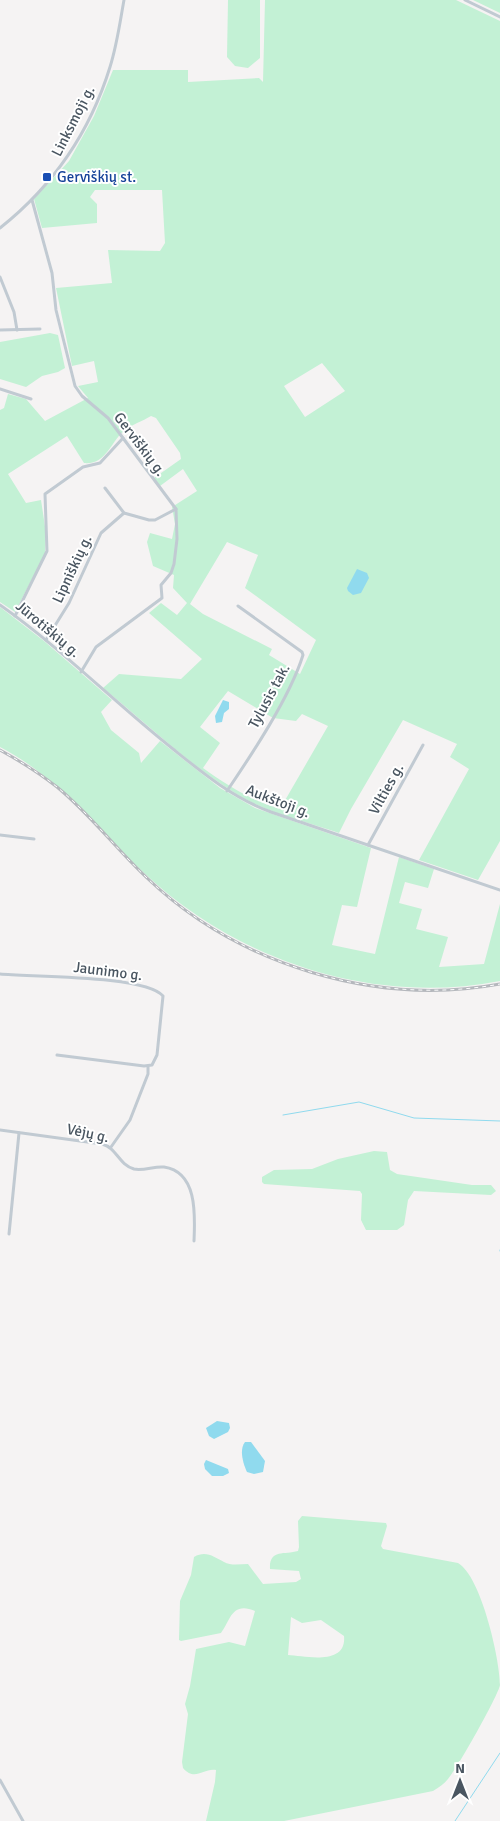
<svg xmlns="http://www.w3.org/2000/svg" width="500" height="1821" viewBox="0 0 500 1821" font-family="Signika,sans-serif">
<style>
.green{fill:#c3f1d5;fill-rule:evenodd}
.water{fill:#90daee}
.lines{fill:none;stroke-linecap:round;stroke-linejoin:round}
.stream{stroke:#90daee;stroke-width:1}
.street{stroke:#c1cad2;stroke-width:3}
.rail-casing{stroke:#b5b8bd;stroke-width:3}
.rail{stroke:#fff;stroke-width:1;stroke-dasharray:4;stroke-linecap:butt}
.transit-dot{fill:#1a4fb4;stroke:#fff;stroke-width:2}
.labels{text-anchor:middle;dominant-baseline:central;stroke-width:4;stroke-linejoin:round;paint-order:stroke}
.street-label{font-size:15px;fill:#4a5661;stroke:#fff}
.transit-label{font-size:15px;fill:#164399;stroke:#fff;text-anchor:start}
</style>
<rect width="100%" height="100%" fill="#f5f3f3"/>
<!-- green -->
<g class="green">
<polygon points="228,0 260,0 260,58 248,68 235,66 227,57"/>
<path d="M265 0H456L500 21V841L478 880 419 860 469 769 450 757 457 744 403 720 351 809 339 833C305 821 266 813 235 793 188 764 146 723 103 688L119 674 181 679 202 659 149 613 161 603 177 615 187 603 173 588 174 575 153 566 147 542 150 533 172 539 175 524 172 507 197 491 183 469 160 486 154 478 181 459 180 453 156 418 151 416C143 421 130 425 123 432 110 443 106 465 84 463L67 436 8 474 26 503 41 500 46 533 45 554 15 612 0 602V410L4 408 8 394 26 399 45 421 88 398 78 386 98 382 94 361 72 366 56 288 112 283 108 250 160 251 165 243 162 190H95L90 197 97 204V223L42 228 34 199 69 161 94 116 113 70H188V82L259 78 263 82ZM322 363 345 391 305 417 284 386ZM227 542 258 555 245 588 316 640 300 674 269 655 272 649 203 614 190 604ZM228 691 273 718 296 721 302 714 328 726 280 809C251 800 228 786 203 768L220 743 200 727Z"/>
<polygon points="473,0 500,0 500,13"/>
<polygon points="50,333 58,335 65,368 58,372 42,376 26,387 0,379 0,342"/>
<path d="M0 607 44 641 112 700 101 712 111 730 139 753 141 763 160 741 220 788 255 808 371 848 357 907 342 905 332 945 375 954 399 857 434 869 428 888 405 882 399 903 422 909 416 929 448 937 439 967 484 964 500 904V981C373 1006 237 961 144 873 96 828 61 779 0 747Z"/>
<polygon points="374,1151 387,1152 390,1170 397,1174 472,1185 491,1185 496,1191 491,1195 414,1191 408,1200 404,1225 397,1230 366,1230 361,1220 362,1194 360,1191 264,1184 262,1182 262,1177 274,1170 312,1169 338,1159"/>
<path d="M302 1516 386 1523 387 1526 381 1546 383 1549 458 1563C481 1576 500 1659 500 1685 498 1696 457 1769 448 1779 444 1784 439 1787 433 1791L284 1821H206L215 1782 216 1770C203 1768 195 1782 183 1768L182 1762 188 1714 185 1704 190 1686 196 1649 229 1642 245 1646 255 1611C231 1601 230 1622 221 1633L181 1641 179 1640 180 1601 191 1575 194 1557C206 1550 214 1557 224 1562 231 1566 240 1564 248 1564L263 1584 296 1582 301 1579 299 1571 270 1569C269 1549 284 1555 298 1551L299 1547 298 1521ZM291 1617 302 1623 321 1620 344 1636C347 1666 305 1656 288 1655Z"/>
</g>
<!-- water -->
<g class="water">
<polygon points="357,569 367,573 369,578 361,593 353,595 348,591 347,588"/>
<polygon points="223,700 229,702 229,709 224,713 222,722 216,723 215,716"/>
<polygon points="217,1421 229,1423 230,1428 228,1432 214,1439 209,1436 206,1428"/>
<path d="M245 1442H251L265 1461 263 1472 254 1474 247 1472C243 1463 239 1450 245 1442Z"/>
<polygon points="206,1460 228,1469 229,1473 223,1476 212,1476 205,1469 204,1464"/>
</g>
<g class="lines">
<!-- stream -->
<g class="stream">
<polyline points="283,1115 359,1102 414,1118 500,1121"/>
<polyline points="500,1250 500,1251"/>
<polyline points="455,1821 500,1753"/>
</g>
<!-- street -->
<g class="street">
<polyline points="465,0 500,17"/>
<polyline points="32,200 52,273 56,310 75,386 82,396 108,418 176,509 177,539 174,564 171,573 161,585 162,598 96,647 81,672"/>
<path d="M0 228C53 186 90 132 110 67 117 45 120 22 124 0"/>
<polyline points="0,277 14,312 17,330"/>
<polyline points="0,330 40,329"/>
<polyline points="0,389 31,399"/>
<polyline points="105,488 124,513 149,520 155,520 176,509"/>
<path d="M0 605C61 648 114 702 173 749 204 774 233 798 271 812L500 890"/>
<polyline points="15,616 47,551 45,494 83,467 100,463 123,438"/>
<polyline points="46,640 69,603 101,533 124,513"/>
<path d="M227 791C252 754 290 697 303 655L302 652 238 606"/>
<polyline points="0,835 34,839"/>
<polyline points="368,845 423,745"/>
<path d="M0 974C31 977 146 975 163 996L157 1055 152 1065 144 1066 57 1055"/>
<path d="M0 1130 102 1144C117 1148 118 1164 134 1169 144 1171 154 1166 164 1167 198 1172 195 1216 194 1241"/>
<polyline points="111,1147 130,1120 148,1074 148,1067"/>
<polyline points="9,1234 19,1133"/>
<polyline points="0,1780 23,1821"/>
</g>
<!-- rail casing -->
<g class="rail-casing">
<path id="rail" d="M0 750C20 761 39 773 57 787 90 814 116 849 147 878 238 965 376 1007 500 984"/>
</g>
<!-- rail -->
<use href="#rail" class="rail"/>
</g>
<!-- markers -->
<rect class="transit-dot" x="42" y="172" width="10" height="10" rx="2.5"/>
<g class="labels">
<!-- street labels -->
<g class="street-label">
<text transform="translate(73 121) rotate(-63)">Linksmoji g.</text>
<text transform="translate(140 444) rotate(53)">Gerviškių g.</text>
<text transform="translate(72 569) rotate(-65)">Lipniškių g.</text>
<text transform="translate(48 629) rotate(40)">Jūrotiškių g.</text>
<text transform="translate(269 696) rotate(-62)">Tylusis tak.</text>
<text transform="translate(386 789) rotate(-61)">Vilties g.</text>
<text transform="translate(278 801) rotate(21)">Aukštoji g.</text>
<text transform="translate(108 971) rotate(7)">Jaunimo g.</text>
<text transform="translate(88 1133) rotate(12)">Vėjų g.</text>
</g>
<!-- transit labels -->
<g class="transit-label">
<text x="57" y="177">Gerviškių st.</text>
</g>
</g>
<!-- north arrow -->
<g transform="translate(460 1781)" stroke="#ffffff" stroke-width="4" paint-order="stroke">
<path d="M0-4L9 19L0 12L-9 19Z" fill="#4a5661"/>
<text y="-8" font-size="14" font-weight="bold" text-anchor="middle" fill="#4a5661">N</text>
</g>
</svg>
